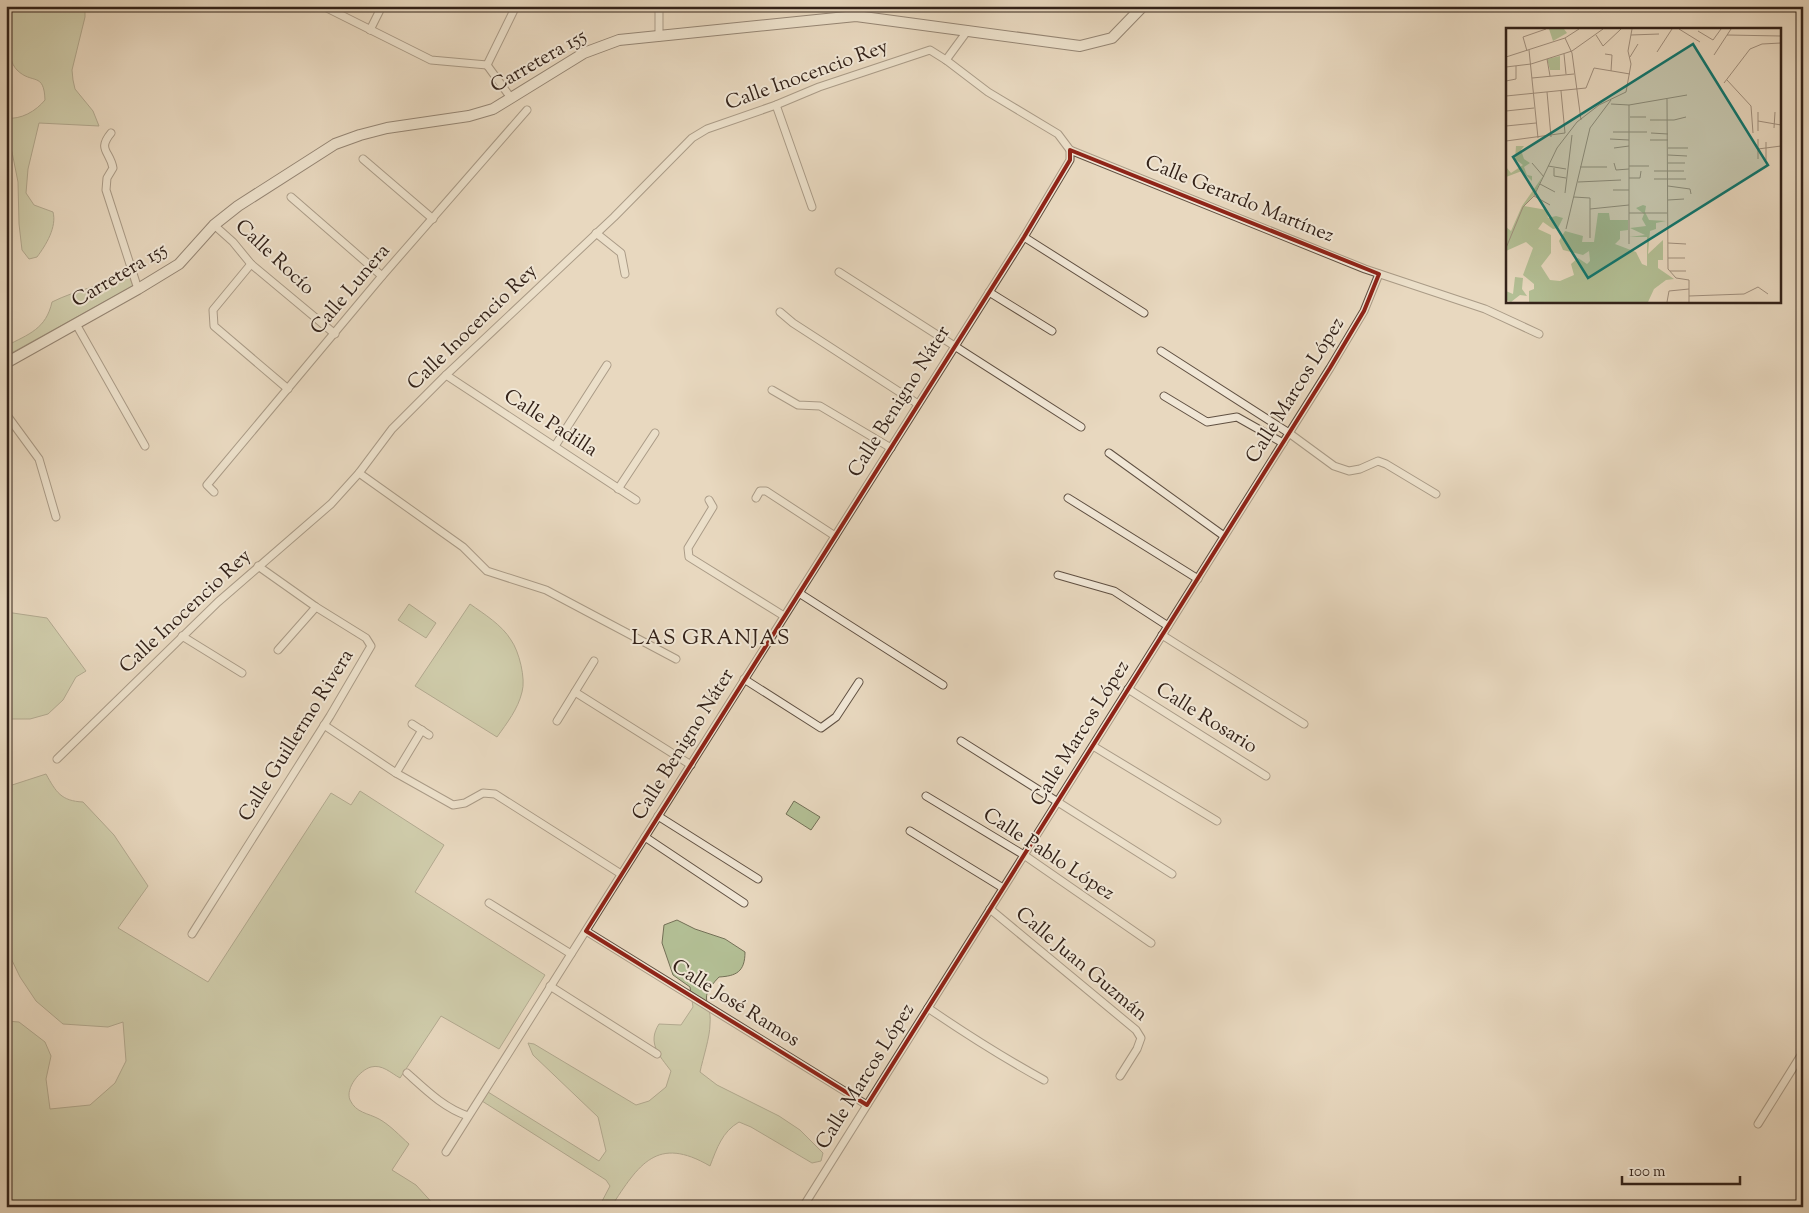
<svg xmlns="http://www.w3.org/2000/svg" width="1809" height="1213" viewBox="0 0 1809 1213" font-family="'Sorts Mill Goudy',serif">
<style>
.green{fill:#b3bf95;stroke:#737057}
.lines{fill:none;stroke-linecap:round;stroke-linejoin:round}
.street-casing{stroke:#605042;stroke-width:9}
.secondary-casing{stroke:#332219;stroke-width:12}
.street{stroke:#f0e6d5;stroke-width:7}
.secondary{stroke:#f0e6d5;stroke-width:10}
.marked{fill:none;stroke:#8f2418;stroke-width:4;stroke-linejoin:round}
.labels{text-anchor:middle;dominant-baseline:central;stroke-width:4;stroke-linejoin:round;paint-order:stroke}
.street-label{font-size:20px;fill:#332219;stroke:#f0e6d5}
.neighbourhood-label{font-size:21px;letter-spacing:1px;fill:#332219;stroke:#f0e6d5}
.inset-road{fill:none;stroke:#a08f7d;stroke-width:1}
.view{fill:#0f766e;fill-opacity:0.15;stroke:#0f766e;stroke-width:2.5}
.inset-edge{fill:none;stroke:#332219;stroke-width:2.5}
</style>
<rect width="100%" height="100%" fill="#e8d8bf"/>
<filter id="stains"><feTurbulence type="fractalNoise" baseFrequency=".004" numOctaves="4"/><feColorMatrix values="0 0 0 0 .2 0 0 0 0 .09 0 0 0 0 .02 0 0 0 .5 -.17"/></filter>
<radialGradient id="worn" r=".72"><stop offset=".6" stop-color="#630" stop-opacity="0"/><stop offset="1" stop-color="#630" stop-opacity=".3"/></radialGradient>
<!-- green -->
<g class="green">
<path d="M14 6H85V17L72 70 73 80 75 89 93 111 99 126 39 123 28 169 26 193 34 205 53 212C57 227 46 245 37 257L29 259 22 250 19 224 18 182 12 152 6 143V118C21 120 36 111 45 100 44 71 32 85 17 70 5 58 5 20 14 6Z"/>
<path d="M129 275 133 286 6 356V346C29 334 46 329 52 302 76 290 103 285 129 275Z"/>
<polygon points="409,604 436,623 426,638 398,620"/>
<path d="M470 604C484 614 502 625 511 640 519 651 526 679 522 692 518 709 507 723 497 737L415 686Z"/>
<polygon points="6,612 47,618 86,671 76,677 63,700 48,714 30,719 6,719"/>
<path d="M46 774C56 792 61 801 83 802L114 835 148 886 118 928 208 982 331 793 351 805 360 791 444 845 415 892 545 975 499 1049 441 1016 400 1078C391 1073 382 1064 371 1067 360 1070 345 1088 350 1100 356 1113 368 1113 379 1119 390 1125 400 1136 409 1144L392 1170 416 1185 436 1207H6V1021L19 1022 45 1042 51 1056 46 1079 50 1109 90 1105 115 1083 126 1061 123 1022 108 1027 63 1024 36 1001 20 977 6 948V787Z"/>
<polygon points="794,801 820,817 811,830 786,814"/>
<path d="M677 920 695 929 725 939 745 952C745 972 736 976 719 977 696 1001 712 999 710 1024 710 1037 703 1058 700 1072L717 1085 779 1116 800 1130 823 1153 821 1161 812 1163 751 1127 739 1122C722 1132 717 1148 710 1166 657 1135 639 1164 611 1207H599L610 1186 606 1180 482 1101 488 1092 599 1161 606 1151 598 1117 533 1055 528 1043 534 1044 636 1105 649 1101 666 1087 671 1071C659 1055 647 1043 659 1024L681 1025 693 1007 690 987 673 975 662 943 664 925Z"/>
</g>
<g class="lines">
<!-- street casing -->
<g class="street-casing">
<g id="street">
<polyline points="323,6 431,60 487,65"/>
<polyline points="659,6 659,37"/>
<polyline points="370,30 382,6"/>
<polyline points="946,60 968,30"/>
<polyline points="487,65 516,6"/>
<polyline points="487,65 511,98"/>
<polyline points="776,105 812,207"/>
<path d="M111 133C97 150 110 151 113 168L107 178 106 190 138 289"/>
<polyline points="363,159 433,219"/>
<polyline points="291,197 382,276"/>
<polyline points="214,225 233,242 251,264 335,334"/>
<polyline points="596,233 621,253 625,274"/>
<polyline points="1024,237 1144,313"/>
<polyline points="251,264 213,310 214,326 288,389"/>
<polyline points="839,272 1081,427"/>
<polyline points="989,292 1052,331"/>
<polyline points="780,312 793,323 918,404"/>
<polyline points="76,324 145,446"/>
<polyline points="1161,351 1289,433 1334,466 1349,471 1360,469 1378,461 1386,464 1436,494"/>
<polyline points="446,375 636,500"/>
<polyline points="772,390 798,405 820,406 891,448"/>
<polyline points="1164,396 1207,422 1237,417 1283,443"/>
<polyline points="6,414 39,459 56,517"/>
<polyline points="555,446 607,365"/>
<polyline points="1109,453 1224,536"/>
<polyline points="359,473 463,547 487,571 546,590 676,659"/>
<polyline points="618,489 655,433"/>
<polyline points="214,492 207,485 382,276 527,110"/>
<polyline points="756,498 760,491 766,491 835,536"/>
<polyline points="1068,498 1198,579"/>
<polyline points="709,500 713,507 688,548 689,557 784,616"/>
<polyline points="1058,575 1114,591 1168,626"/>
<polyline points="799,593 943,685"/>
<polyline points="1162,635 1304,724"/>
<polyline points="182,636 242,673"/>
<polyline points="278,650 316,607"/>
<polyline points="744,679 821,728 836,717 859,682"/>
<polyline points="1128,689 1266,776"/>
<polyline points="575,692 691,765"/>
<polyline points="557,721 594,661"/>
<polyline points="412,724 429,735"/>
<polyline points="324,725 396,773 453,805 465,803 483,793 495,794 621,874"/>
<polyline points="961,741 1172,874"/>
<polyline points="1093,746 1217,821"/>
<polyline points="57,759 218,602 331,504 359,473 392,429 446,375 614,217 692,138 707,129 776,105 819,87 930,50 946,60 988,92 1058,134 1070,150 1365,269 1485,309 1539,334"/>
<polyline points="396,773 422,730"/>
<polyline points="926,796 1024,855 1151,943"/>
<polyline points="658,816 758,879"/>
<polyline points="910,831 1003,888"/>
<polyline points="645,837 744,903"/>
<polyline points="489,903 571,954"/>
<polyline points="990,909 1136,1030 1141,1038 1137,1049 1120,1076"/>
<polyline points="586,931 867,1105"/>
<polyline points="192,934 330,716 371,646 366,638 316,607 258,566"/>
<polyline points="550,986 657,1054"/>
<path d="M928 1008C966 1034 1004 1058 1044 1080"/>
<path d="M407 1073C426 1090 444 1108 468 1116"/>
<polyline points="1758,1124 1803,1052"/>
<polyline points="446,1152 1024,237 1070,160 1070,150"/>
<polyline points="803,1207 1330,368 1364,311 1379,274"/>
</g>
</g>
<!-- secondary casing -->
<g class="secondary-casing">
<polyline id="secondary" points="6,363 138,289 179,264 214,225 238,206 335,144 360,135 387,128 469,116 493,109 584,53 619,40 856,16 1080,46 1112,38 1143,6"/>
</g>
<!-- street -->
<use href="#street" class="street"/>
<!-- secondary -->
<use href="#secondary" class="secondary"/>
</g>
<!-- marked area -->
<path d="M0 0H1809V1213H0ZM1070 150 1379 274 1364 311 1330 368 867 1105 586 931 1024 237 1070 160Z" fill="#e8d8bf" fill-opacity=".55" fill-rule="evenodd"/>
<path class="marked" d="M1070 150 1379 274 1364 311 1330 368 867 1105 586 931 1024 237 1070 160Z"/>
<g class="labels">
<!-- street labels -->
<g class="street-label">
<text transform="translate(539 62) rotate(-30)">Carretera 155</text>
<text transform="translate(807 76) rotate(-20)">Calle Inocencio Rey</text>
<text transform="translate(1239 200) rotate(22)">Calle Gerardo Martínez</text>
<text transform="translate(274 258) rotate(43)">Calle Rocío</text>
<text transform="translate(120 276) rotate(-31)">Carretera 155</text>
<text transform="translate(351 290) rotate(-50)">Calle Lunera</text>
<text transform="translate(473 328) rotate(-44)">Calle Inocencio Rey</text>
<text transform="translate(1296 391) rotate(-58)">Calle Marcos López</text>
<text transform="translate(900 402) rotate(-58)">Calle Benigno Náter</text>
<text transform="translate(550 424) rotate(33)">Calle Padilla</text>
<text transform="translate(186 612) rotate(-43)">Calle Inocencio Rey</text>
<text transform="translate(1206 719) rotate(32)">Calle Rosario</text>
<text transform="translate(1081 734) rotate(-58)">Calle Marcos López</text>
<text transform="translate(297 736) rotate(-58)">Calle Guillermo Rivera</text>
<text transform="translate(684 745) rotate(-58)">Calle Benigno Náter</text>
<text transform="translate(1048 855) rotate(33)">Calle Pablo López</text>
<text transform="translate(1081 965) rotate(40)">Calle Juan Guzmán</text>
<text transform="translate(735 1004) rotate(32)">Calle José Ramos</text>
<text transform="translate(866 1077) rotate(-58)">Calle Marcos López</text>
</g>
<!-- neighbourhood labels -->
<g class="neighbourhood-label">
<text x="711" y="639">LAS GRANJAS</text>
</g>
</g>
<!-- overview -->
<g transform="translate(1506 28)">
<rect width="275" height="275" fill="#e8d8bf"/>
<path d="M43 1H58L61 5 47 13ZM54 28V42H44L41 31ZM10 118H18L15 122 18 131 24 135 18 139 21 147 26 148V153L16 143 0 149V139L5 145 17 137 9 131ZM37 148 28 167 18 178 41 182 42 190 50 188 57 190 52 200 47 201 37 194 32 201 45 207V225L35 238 44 252 54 253 68 247 65 236 72 230 81 236 84 233 83 223 77 227 57 222 53 213 59 203 77 208 76 214H88L92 185H103L104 192H122V202L114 203V211L109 216 130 224 136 236 141 238V209H123L139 207 124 200 140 198 136 191 138 186 130 180 137 177 140 178 139 184 143 192 160 193 150 195V201L144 203 142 226 157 212V232H152V240L168 251 160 252 148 261 142 274H23V263L28 261V256L17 247 27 220 20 214 0 223V199L5 203 16 178ZM9 249 17 250 16 261 21 268 14 267 5 274 0 272V263L7 266Z" fill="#b3bf95"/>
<path class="inset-road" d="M173 1 194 14M192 3 207 12 215 1M90 7 97 18 115 1M125 7 153 6M221 7 275 8M59 10 66 25 75 92M23 22 32 110M21 23 17 9 40 1M151 24 166 1M58 26 60 46M99 26 106 27 105 43M208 27 225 1M0 29 59 10 73 1M124 29 132 16M41 31 44 48M0 39 25 36 66 23 97 1M26 50 68 46M221 52 245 78 247 105M0 53 10 51V38M218 55 244 21 256 16 275 15M55 63 59 105M41 64 45 109M0 68 80 60 88 40 124 46M161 71 162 241 170 250 183 252V274M105 76 123 77 181 67M123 77V216M0 83 28 80M252 84V103M124 89H140M144 92H168L180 89M252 93 275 97M0 98 30 95M268 100 269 84M107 104H141M145 105 162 106M104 111 123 112M144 112H162M0 113 59 105M108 120 123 118M162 120H182M252 121 275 118M162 127 181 128M252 131V111M260 132V114M26 135 38 149M108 135 110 142 123 141M162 135H179M42 138 60 141M123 138H143M74 139H101M48 140V148L60 150M148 143H178M123 150H134L135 143M148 151H180M72 154 115 152M34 156 49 164M162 158 184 161 185 166M107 162H123M59 165 66 107M28 168 44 177M68 169 84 170V210M162 172 178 171M84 181 123 177M123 185H161M60 201 84 100 105 72M162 215 180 216M0 220 17 179 28 168 51 120 71 94 93 77 120 64 125 36 122 23 126 1M162 230H179M164 243H180M183 268 238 266 252 259 262 266M161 274 163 263 183 261"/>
<path class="view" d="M187 16 262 137 82 250 7 129Z"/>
<rect width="275" height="275" class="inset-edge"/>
</g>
<!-- margin -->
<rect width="1809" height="1213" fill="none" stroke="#e8d8bf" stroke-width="25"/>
<rect x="8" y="8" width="1794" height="1198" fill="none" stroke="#332219" stroke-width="2.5"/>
<rect x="12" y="12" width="1784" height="1188" fill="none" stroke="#332219"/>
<!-- scale -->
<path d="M1622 1176v8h118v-8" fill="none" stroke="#332219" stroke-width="2.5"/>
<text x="1629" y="1176" font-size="15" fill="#332219" stroke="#f0e6d5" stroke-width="4" paint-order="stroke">100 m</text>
<rect width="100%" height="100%" filter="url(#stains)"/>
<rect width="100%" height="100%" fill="url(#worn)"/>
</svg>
